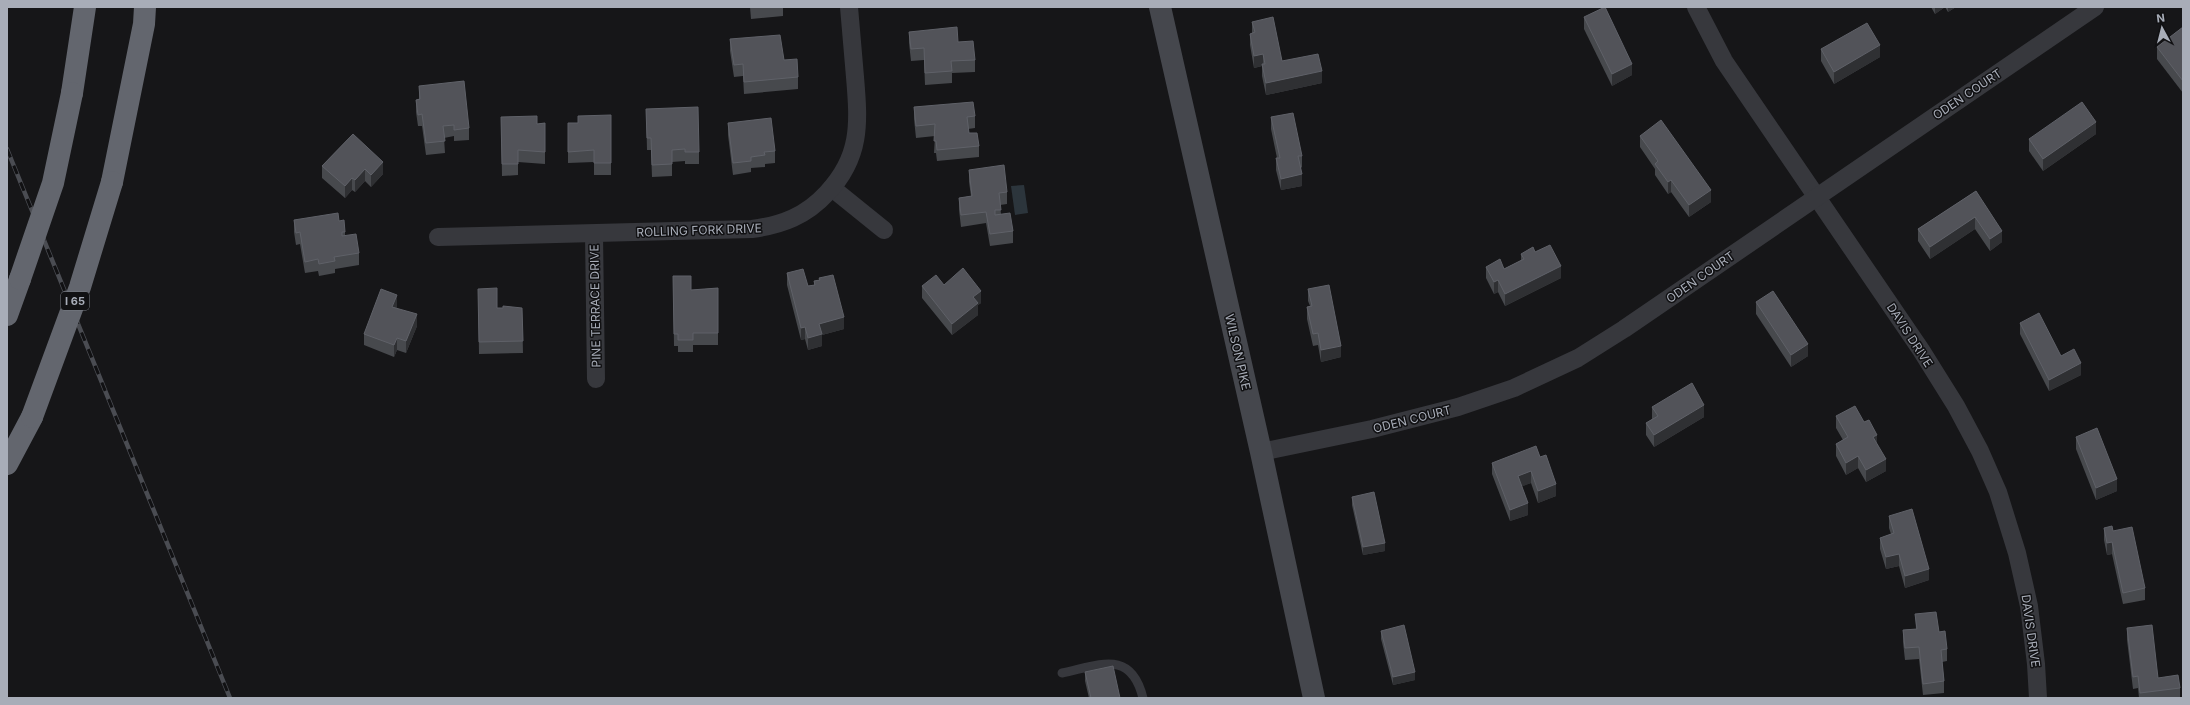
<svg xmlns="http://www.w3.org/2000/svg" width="2190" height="705" viewBox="0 0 2190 705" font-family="Inter,sans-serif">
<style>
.water{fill:#2c353c}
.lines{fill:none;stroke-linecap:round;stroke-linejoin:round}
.service{stroke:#37383d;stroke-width:9}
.minor{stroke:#37383d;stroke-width:18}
.secondary{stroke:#45474d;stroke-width:22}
.motorway{stroke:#63666e;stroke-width:22}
.rail-casing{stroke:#4a4c52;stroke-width:4.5}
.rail{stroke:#111113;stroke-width:3;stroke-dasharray:9;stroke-linecap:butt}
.motorway-bridge{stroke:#63666e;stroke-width:22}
.wall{fill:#47494d}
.shaded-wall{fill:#2f3033}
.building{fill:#525359;stroke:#5f6168}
.labels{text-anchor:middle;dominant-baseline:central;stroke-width:3;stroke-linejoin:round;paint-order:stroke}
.shield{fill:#111113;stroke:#7b7e86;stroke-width:1}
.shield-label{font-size:11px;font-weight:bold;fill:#a8adb8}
.street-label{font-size:12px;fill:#a8adb8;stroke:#111113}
</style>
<rect width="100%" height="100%" fill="#161618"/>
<!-- water -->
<polygon class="water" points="1024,185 1028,213 1015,215 1011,186"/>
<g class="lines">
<!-- service -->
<path class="service" d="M1062 673C1100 665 1131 649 1143 698"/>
<!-- minor -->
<g class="minor">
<polyline points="1696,7 1724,61 1921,350 1956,406 1980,451 1998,492 2017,553 2029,606 2036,664 2038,698"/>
<polyline points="832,188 884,230"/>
<polyline points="594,234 596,379"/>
<path d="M438 237 752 229C782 225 806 216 827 193 861 157 859 124 855 77 853 54 851 30 849 7"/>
<polyline points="1261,452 1372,429 1458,407 1514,388 1578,358 1624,329 2095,7"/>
</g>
<!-- secondary -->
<polyline class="secondary" points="1160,7 1261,452 1314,698"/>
<!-- motorway -->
<g class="motorway">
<polyline points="72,93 85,7"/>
<polyline points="112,182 144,24 145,7"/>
<polyline points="7,315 20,279"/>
<polyline points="7,464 32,417"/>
</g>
<!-- rail casing -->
<g class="rail-casing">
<polyline id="rail" points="7,149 230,698"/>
</g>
<!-- rail -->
<use href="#rail" class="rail"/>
<!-- motorway-bridge -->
<g class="motorway-bridge">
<polyline points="20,279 53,183 72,93"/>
<polyline points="32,417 80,287 112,182"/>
</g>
</g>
<!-- wall -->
<g class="wall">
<polygon points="750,7 783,7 783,16 751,19"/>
<polygon points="1931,7 1956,7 1948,12 1945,7 1935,14"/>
<polygon points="1584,17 1632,75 1612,86 1584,29"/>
<polygon points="1252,22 1282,61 1322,83 1266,95 1262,76 1262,66 1254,68 1250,45 1250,34 1252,33"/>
<polygon points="2183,27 2183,93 2157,59 2157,47"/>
<polygon points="909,32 958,42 975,60 975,72 952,73 952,83 925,85 924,60 911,61 909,43"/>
<polygon points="730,39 784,60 798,77 798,89 744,94 743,76 734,77 730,51"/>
<polygon points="1821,49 1880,57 1834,84 1821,61"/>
<polygon points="419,86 469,128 469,140 454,141 454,136 444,138 445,153 426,155 422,126 418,126 416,112 416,100 419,99"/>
<polygon points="914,107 975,116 975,128 968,129 969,133 979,146 979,157 937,161 936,153 934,153 935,136 916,138 914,119"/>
<polygon points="646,109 699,152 699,164 685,164 685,161 672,162 672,176 652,177 651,150 647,150"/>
<polygon points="611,115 611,175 594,175 594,162 568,163 568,123 578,123"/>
<polygon points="501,117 537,124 545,123 545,164 518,162 518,175 502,176"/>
<polygon points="1271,117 1302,156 1302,167 1301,168 1302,186 1281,190 1276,170 1276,158 1277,158 1271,129"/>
<polygon points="728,123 775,151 775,163 765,164 765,167 751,168 751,172 733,175 728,135"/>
<polygon points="353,134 383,174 371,187 365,181 355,192 352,190 345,198 322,178 322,166"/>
<polygon points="2096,134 2043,171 2029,151 2029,139"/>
<polygon points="1640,136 1711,202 1689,217 1671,192 1668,194 1655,175 1655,169 1640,147"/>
<polygon points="969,170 1007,192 1007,204 1000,205 1001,214 1013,231 1013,243 990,246 986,223 961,227 959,210 959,198 971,196 969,182"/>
<polygon points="1976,191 2002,242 1990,251 1975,229 1930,259 1918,241 1918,229"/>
<polygon points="294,220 339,221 345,232 345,236 359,253 359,265 335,269 335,273 319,276 318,271 305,273 300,244 296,245 294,232"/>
<polygon points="1535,252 1561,278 1505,306 1498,292 1494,294 1486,278 1486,267 1504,269 1521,260 1521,254"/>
<polygon points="787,273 808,286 814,285 814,281 819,280 819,278 844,329 822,335 822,346 808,350 805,339 801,340 787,285"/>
<polygon points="673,276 691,290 718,288 718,345 693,345 693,352 678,352 678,346 674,346"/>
<polygon points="944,285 981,303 978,305 978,315 952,335 922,298 922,286"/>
<polygon points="478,289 497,308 522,308 523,353 479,354"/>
<polygon points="1308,289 1341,357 1321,362 1318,345 1313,346 1307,319 1307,307 1310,306 1308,301"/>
<polygon points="1756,302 1808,356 1791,367 1756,314"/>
<polygon points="397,307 396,309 417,326 406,353 397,350 394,357 364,345 364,334"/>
<polygon points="2020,323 2061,356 2081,375 2049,391 2020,334"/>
<polygon points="1652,407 1704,417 1654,447 1646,435 1646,423 1652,419"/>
<polygon points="1836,416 1864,422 1877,444 1886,471 1866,482 1858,468 1846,475 1836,456 1836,444 1843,440 1836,428"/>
<polygon points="2076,437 2117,491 2096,500 2076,449"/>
<polygon points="1540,457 1556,496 1538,503 1531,483 1522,486 1528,515 1510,521 1492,474 1492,463"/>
<polygon points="1352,497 1385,551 1363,555 1352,505"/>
<polygon points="1889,516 1929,580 1905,588 1899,566 1886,569 1880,549 1880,538 1891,534 1889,528"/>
<polygon points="2104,528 2113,531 2145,588 2145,600 2123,604 2112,554 2107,555 2104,540"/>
<polygon points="1915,614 1939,632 1947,649 1947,661 1942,662 1944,681 1944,693 1923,695 1919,659 1905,660 1903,642 1903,630 1916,629"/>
<polygon points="2127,628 2158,678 2180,688 2180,698 2139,698 2138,688 2133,689 2127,640"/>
<polygon points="1381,631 1415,680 1393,685 1381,639"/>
<polygon points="1085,672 1120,698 1089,698 1085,681"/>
</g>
<!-- shaded-wall -->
<g class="shaded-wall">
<polygon points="1935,7 1945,7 1935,14"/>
<polygon points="1948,7 1956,7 1948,12"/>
<polygon points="1880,45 1880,57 1834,84 1834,72"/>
<polygon points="1263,54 1263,66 1262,64 1262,66 1254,68 1254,56"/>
<polygon points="1632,64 1632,75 1612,86 1612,74"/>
<polygon points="1322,71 1322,83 1266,95 1266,83"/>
<polygon points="2096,122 2096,134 2043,171 2043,159"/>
<polygon points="383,162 383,174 371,187 371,175"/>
<polygon points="365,169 365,181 355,192 355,180"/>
<polygon points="1302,174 1302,186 1281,190 1281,179"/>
<polygon points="352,178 352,190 345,198 345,186"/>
<polygon points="1671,180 1671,192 1668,194 1668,182"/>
<polygon points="1711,190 1711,202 1689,217 1689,205"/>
<polygon points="1975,217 1975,229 1930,259 1930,247"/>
<polygon points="2002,231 2002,242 1990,251 1990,239"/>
<polygon points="1561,266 1561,278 1505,306 1505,294"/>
<polygon points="1498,280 1498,292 1494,294 1494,282"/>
<polygon points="981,291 981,303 978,305 978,315 952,335 952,324 973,297"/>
<polygon points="397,295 397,307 392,319 392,307"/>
<polygon points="417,314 417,326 406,353 406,341"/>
<polygon points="844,317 844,329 822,335 822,346 808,350 808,338 819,324"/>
<polygon points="805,327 805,339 801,340 801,328"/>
<polygon points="397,338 397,350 394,357 394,345"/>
<polygon points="1808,344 1808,356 1791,367 1791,355"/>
<polygon points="1341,346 1341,357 1321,362 1321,350"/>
<polygon points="2081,363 2081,375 2049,391 2049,380"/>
<polygon points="1704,405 1704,417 1654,447 1654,435"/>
<polygon points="1877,435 1877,446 1873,437"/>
<polygon points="1858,456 1858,468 1846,475 1846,463"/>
<polygon points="1886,459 1886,471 1866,482 1866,470"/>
<polygon points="1531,471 1531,483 1518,488 1518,476"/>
<polygon points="2117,479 2117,491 2096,500 2096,488"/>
<polygon points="1556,484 1556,496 1538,503 1538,491"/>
<polygon points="1528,503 1528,515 1510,521 1510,510"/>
<polygon points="2112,542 2112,554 2107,555 2107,543"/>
<polygon points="1385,543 1385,551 1363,555 1363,547"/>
<polygon points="1899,554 1899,566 1886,569 1886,557"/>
<polygon points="1929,569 1929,580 1905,588 1905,576"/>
<polygon points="1415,672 1415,680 1393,685 1393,677"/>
</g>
<!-- building -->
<g class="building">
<polygon points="1605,7 1632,64 1612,74 1584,17"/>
<polygon points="1273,17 1282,61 1318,54 1322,71 1266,83 1262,64 1265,64 1263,54 1254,56 1250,34 1255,32 1252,22"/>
<polygon points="1867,23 1880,45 1834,72 1821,49"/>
<polygon points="957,27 958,42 973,41 975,60 951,61 952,71 925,73 924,48 911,49 909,32"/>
<polygon points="2183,27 2183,81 2157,47"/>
<polygon points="780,35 784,60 797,59 798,77 744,82 743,64 734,65 730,39"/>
<polygon points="464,81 469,128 454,130 454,125 443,126 445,141 426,143 422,114 418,115 416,100 420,99 419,86"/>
<polygon points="973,102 975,116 967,117 969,133 977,133 979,146 937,150 936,141 934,141 935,124 916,126 914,107"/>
<polygon points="2082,102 2096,122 2043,159 2029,139"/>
<polygon points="698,107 699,152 685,152 685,149 672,150 672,164 652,165 651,138 647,138 646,109"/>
<polygon points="1293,113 1302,156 1298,156 1302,174 1281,179 1276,158 1280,158 1271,117"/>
<polygon points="611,115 611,163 594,163 594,150 568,152 568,123 578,123 578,116"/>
<polygon points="537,116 537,124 545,123 545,152 518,150 518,164 502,164 501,117"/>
<polygon points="771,118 775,151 764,152 765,155 751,157 751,161 733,163 728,123"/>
<polygon points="1661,120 1711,190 1689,205 1671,180 1668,182 1655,164 1658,161 1640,136"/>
<polygon points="353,134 383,162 371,175 365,169 355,180 352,178 345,186 322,166"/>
<polygon points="1004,165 1007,192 999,193 1001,210 995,210 995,215 1010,213 1013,231 990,234 986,212 961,215 959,198 972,196 969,170"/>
<polygon points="1976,191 2002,231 1990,239 1975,217 1930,247 1918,229"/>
<polygon points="338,213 339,221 344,220 345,232 342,232 342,236 356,234 359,253 334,257 335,261 319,264 318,259 305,262 300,232 296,233 294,220"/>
<polygon points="1550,245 1561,266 1505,294 1498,280 1494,282 1486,267 1500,259 1504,269 1524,259 1521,254 1533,247 1535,252"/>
<polygon points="963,268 981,291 973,297 978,303 952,324 922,286 936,275 944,285"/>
<polygon points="803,269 808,286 815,285 814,281 820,280 819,278 833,275 844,317 819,324 822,334 808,338 805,327 801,328 787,273"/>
<polygon points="673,276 691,276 691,290 718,288 718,333 693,333 693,340 678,340 678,334 674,334"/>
<polygon points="1329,285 1341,346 1321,350 1318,333 1313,334 1307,307 1312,306 1308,289"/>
<polygon points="497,288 497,308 503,308 503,306 522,308 523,341 479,342 478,289"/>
<polygon points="381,289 397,295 392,307 417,314 406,341 397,338 394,345 364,334"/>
<polygon points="1773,291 1808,344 1791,355 1756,302"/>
<polygon points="2039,313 2061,356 2074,349 2081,363 2049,380 2020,323"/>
<polygon points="1692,383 1704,405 1654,435 1646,423 1658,416 1652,407"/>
<polygon points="1855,406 1864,422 1869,420 1877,435 1873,437 1886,459 1866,470 1858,456 1846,463 1836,444 1848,437 1836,416"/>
<polygon points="2097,428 2117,479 2096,488 2076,437"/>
<polygon points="1536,446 1540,457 1546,455 1556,484 1538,491 1531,471 1518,476 1528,503 1510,510 1492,463"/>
<polygon points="1374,492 1385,543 1363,547 1352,497"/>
<polygon points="1912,509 1929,569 1905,576 1899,554 1886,557 1880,538 1894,533 1889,516"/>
<polygon points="2112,526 2113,531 2132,527 2145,588 2123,593 2112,542 2107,543 2104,528"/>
<polygon points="1936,612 1939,632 1945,631 1947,649 1941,650 1944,681 1923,684 1919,647 1905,648 1903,630 1917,629 1915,614"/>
<polygon points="1404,625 1415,672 1393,677 1381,631"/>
<polygon points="2152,625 2158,678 2178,675 2180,688 2140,693 2138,676 2133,677 2127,628"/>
<polygon points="1113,666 1120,698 1091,698 1085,672"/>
</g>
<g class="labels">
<!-- shield labels -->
<rect class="shield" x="61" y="292" width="28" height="18" rx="3"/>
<g class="shield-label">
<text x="75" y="301">I 65</text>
</g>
<!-- street labels -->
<g class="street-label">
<text transform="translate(1967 94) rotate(-34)">ODEN COURT</text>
<text transform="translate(699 230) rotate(-2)">ROLLING FORK DRIVE</text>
<text transform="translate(1700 277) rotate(-35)">ODEN COURT</text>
<text transform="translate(595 306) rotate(-91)">PINE TERRACE DRIVE</text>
<text transform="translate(1910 335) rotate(57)">DAVIS DRIVE</text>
<text transform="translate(1238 352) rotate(77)">WILSON PIKE</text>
<text transform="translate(1412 419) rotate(-14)">ODEN COURT</text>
<text transform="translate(2031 631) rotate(82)">DAVIS DRIVE</text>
</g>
</g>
<!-- border -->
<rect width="2190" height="705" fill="none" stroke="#a8adb8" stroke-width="16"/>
<!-- north arrow -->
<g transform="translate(2162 28) rotate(353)" stroke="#111113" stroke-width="3" paint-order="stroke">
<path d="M0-3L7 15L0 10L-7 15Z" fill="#a8adb8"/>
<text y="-6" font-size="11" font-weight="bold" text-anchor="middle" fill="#a8adb8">N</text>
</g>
</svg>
